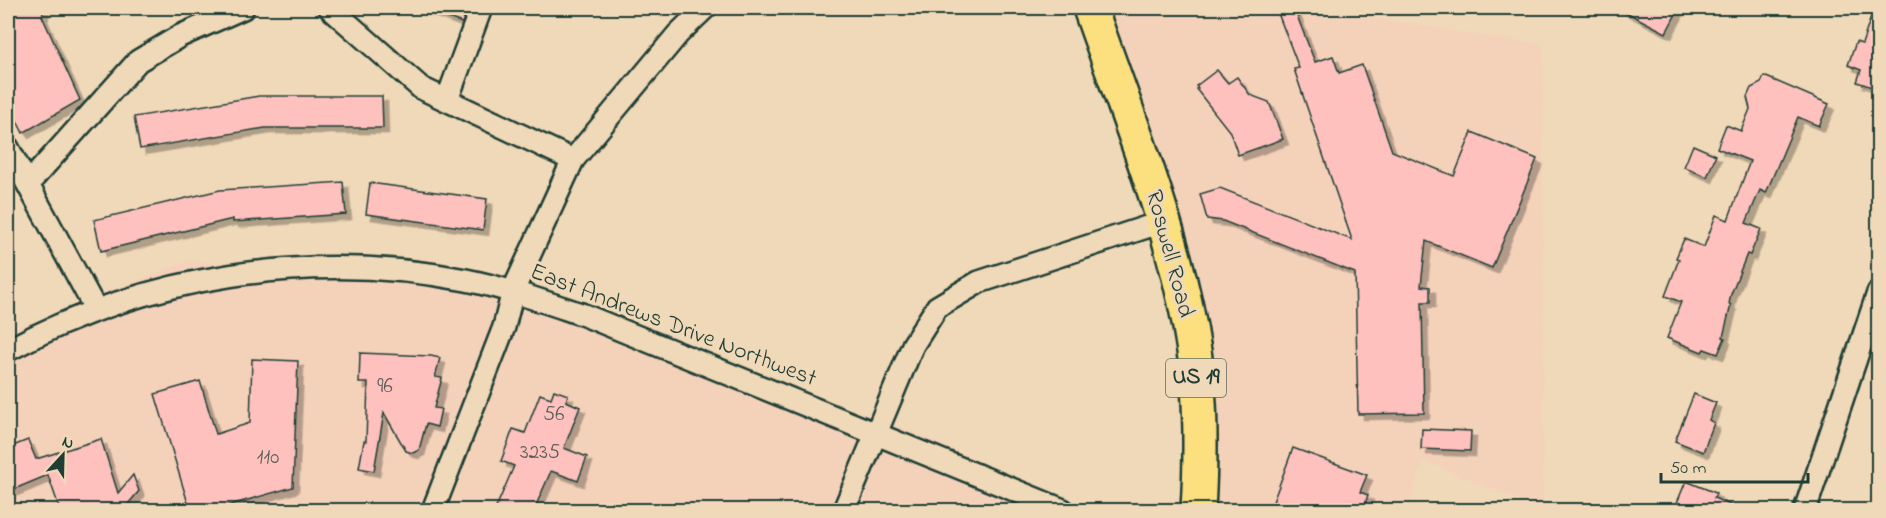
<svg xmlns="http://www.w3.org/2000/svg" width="1886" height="518" viewBox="0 0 1886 518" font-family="'Indie Flower',sans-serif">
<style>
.built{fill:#f4d2ba}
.building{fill:#fec1be;stroke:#1f3d34;stroke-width:1.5;filter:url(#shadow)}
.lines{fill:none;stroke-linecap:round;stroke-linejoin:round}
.street-casing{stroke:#1f3d34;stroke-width:26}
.primary-casing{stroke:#1f3d34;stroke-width:38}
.street{stroke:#f0d9b8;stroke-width:21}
.primary{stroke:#fce080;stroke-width:33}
.labels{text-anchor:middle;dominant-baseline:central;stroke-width:6;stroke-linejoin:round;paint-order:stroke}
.number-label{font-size:21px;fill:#575e56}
.shield{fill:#f0d9b8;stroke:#5e6c5c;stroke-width:1.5}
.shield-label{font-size:22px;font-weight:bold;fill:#1f3d34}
.street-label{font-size:24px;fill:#1f3d34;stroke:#f0d9b8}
</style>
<defs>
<filter id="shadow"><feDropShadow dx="5.5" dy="5.5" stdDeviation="0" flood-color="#0004"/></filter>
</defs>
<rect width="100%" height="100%" fill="#f0d9b8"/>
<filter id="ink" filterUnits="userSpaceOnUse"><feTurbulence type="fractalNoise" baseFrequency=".0167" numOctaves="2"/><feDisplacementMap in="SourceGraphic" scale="12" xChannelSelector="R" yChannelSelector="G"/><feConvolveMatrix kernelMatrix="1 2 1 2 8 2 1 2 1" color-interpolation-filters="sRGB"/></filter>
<g filter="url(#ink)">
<!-- built -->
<g class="built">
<polygon points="1103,8 1310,8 1543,45 1543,510 1424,461 1407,510 1198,510 1180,289"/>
<polygon points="189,260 465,288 888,421 1089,510 8,510 8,331"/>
</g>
<!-- building -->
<g class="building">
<polygon points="8,8 44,8 42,16 80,100 23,133 8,103"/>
<polygon points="424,8 468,8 462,23 424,9"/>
<polygon points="1276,8 1294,8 1315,62 1333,56 1339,73 1362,65 1392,151 1454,176 1472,132 1537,159 1492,268 1426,241 1421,286 1430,287 1430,302 1422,302 1424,413 1358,414 1355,273 1223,221 1207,219 1200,194 1220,188 1352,240 1294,69 1299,68"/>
<polygon points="1618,8 1679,8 1666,33"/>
<polygon points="1874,8 1878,8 1878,89 1857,82 1861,70 1848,65 1856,42 1862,44"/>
<polygon points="1217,70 1228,83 1237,77 1250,95 1269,102 1283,139 1238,155 1230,132 1196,89 1198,88 1196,86"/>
<polygon points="1764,76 1829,104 1819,126 1798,117 1766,193 1760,190 1746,223 1761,229 1750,255 1747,254 1731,294 1729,304 1731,305 1723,337 1725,338 1718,354 1704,349 1702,352 1667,338 1681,302 1665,296 1679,259 1676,258 1684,239 1704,247 1716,215 1728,220 1750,161 1717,148 1726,125 1741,131 1750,109 1747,97 1751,88 1761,83"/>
<polygon points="259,96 382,96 383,128 265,128 140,149 134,117"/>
<polygon points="1693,145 1716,155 1707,177 1684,167"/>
<polygon points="343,182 346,214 233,222 233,219 101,251 94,220 220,190"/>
<polygon points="370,183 487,199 483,230 366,214"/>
<polygon points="360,353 431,356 440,358 435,377 442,378 434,408 441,409 437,427 426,424 419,450 413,453 406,451 384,413 374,471 359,468 364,441 366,441 368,383 359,383"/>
<polygon points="252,359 298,361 293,487 213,510 190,510 155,394 200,381 216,434 250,423"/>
<polygon points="554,390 568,395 566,401 580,407 564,448 587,457 578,481 551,471 534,510 495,510 514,466 501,461 513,429 525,433 540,394 551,398"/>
<polygon points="1694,394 1716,403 1709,420 1714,423 1703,452 1675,441"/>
<polygon points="1422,429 1471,431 1470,451 1421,449"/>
<polygon points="101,439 118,493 133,475 139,491 123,510 60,510 48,475 12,490 8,482 8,448 28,440 36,459"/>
<polygon points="1293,448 1367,475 1360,492 1368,495 1363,510 1270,510"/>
<polygon points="1686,481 1716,493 1714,498 1742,510 1674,510"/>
</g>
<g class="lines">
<!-- street casing -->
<g class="street-casing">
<g id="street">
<polyline points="330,8 421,88 573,160"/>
<polyline points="447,100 481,8"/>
<polyline points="8,148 96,310"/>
<polyline points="28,184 138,61 180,36 243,8"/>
<path d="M8 350C148 275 309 250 466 280 506 288 545 302 584 315L1063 510"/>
<polyline points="433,510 504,327 513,291 573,160 678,34 705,8"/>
<polyline points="844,510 913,345 937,307 979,282 1162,222"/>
<polyline points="1805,510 1878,293"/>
</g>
</g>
<!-- primary casing -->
<g class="primary-casing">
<path id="primary" d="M1090 8C1128 117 1177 237 1194 351 1202 404 1201 458 1198 510"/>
</g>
<!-- street -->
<use href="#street" class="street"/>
<!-- primary -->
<use href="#primary" class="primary"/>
</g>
</g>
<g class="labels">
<!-- number labels -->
<g class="number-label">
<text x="385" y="387">96</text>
<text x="554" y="415">56</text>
<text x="540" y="453">3235</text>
<text x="268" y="458">110</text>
</g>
<!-- shield labels -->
<rect class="shield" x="1166" y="359" width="60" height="38" rx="4.5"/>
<g class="shield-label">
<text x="1196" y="378">US 19</text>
</g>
<!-- street labels -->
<g class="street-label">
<text transform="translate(1169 254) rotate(75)">Roswell Road</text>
<text transform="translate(673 326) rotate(21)">East Andrews Drive Northwest</text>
</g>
</g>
<!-- margin -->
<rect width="1886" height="518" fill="none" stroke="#f0d9b8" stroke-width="30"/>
<rect x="15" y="15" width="1856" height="488" fill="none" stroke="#1f3d34" stroke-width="2" filter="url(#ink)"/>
<!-- north arrow -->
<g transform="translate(63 455) rotate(22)" stroke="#f0d9b8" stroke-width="4.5" paint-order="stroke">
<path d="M0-4.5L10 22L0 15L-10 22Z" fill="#1f3d34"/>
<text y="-9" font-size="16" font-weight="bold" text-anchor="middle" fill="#1f3d34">N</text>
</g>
<!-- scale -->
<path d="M1661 473v9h147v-9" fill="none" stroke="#1f3d34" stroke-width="3"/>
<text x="1670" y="473" font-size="18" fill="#1f3d34" stroke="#f0d9b8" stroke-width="4.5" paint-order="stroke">50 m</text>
</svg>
